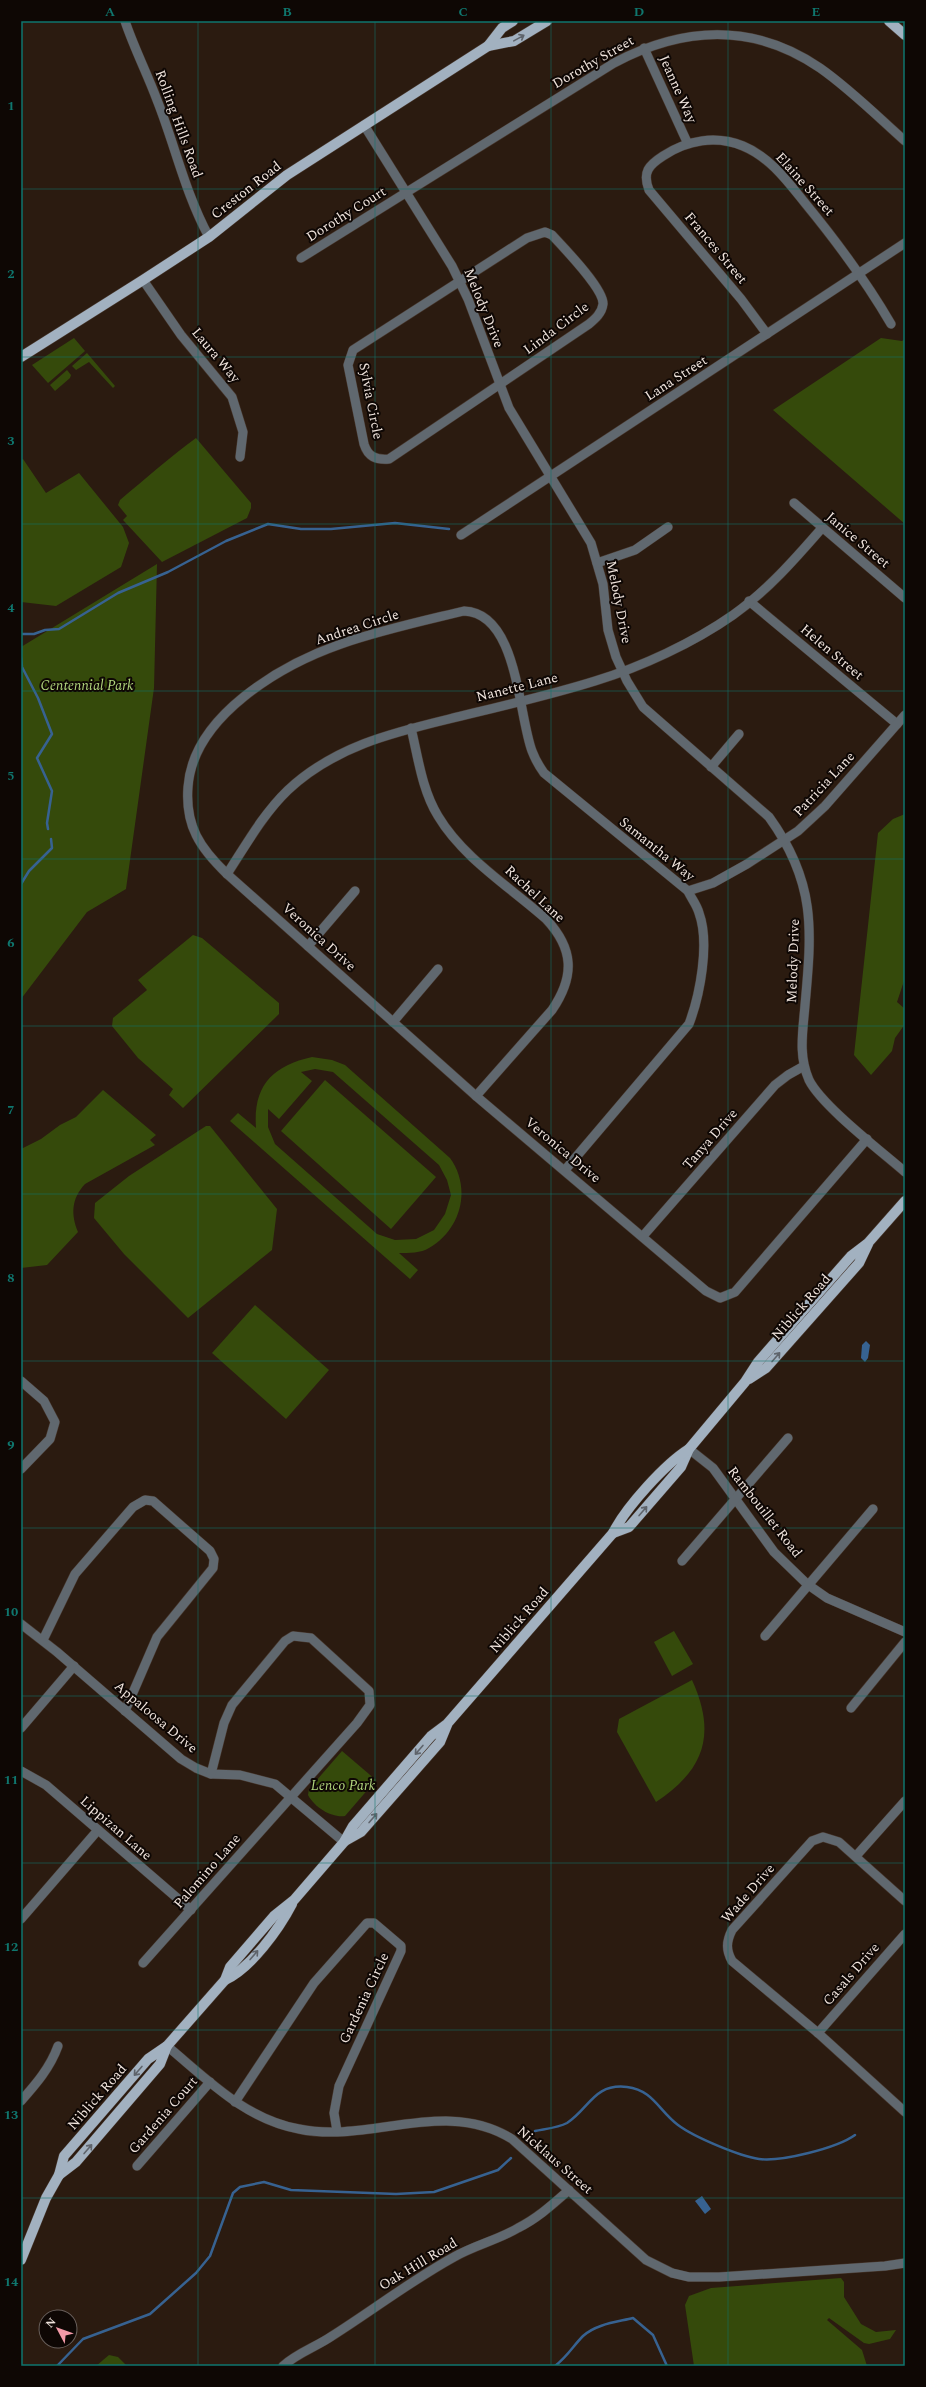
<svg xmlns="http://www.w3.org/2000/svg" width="926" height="2387" viewBox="0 0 926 2387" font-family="Spectral,serif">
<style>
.green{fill:#354a0b;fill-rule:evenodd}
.water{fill:#376291}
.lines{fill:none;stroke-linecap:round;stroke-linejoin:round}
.stream{stroke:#376291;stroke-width:2.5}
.minor-casing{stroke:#47372d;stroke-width:10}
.major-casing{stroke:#47372d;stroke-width:11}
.minor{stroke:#60686f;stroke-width:9}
.major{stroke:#a2b1c0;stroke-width:10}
.oneway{stroke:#5f646b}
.grid{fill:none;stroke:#0f766e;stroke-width:1;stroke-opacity:0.55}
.labels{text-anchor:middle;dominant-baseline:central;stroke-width:4;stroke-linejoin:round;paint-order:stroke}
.street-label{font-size:14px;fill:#f0e4dd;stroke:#0e0704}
.park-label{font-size:14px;font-style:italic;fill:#b1d57d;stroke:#0e0704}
.neatline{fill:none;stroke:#0f766e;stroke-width:1.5}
.grid-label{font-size:13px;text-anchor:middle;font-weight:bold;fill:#0f766e}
</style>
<rect width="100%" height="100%" fill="#2b1b10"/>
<!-- green -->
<g class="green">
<polygon points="74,338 85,351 48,383 32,365"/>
<polygon points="881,338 902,341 905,339 905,524 773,410"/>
<polygon points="87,353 115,386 113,388 89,362 76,370 72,366"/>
<polygon points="67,370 71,375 70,378 55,391 50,385"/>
<path d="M196 438 251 503V508L247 518 162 562 123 520 127 516 118 505 120 500C145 479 170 457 196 438Z"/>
<polygon points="23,459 46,493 79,473 123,527 129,543 121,567 56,606 21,602 21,460"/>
<polygon points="157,564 154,688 126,889 87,912 21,999 21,647"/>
<polygon points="905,814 905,978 897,1002 905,1009 905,1024 895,1038 892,1051 871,1075 854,1055 878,833 893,819"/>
<polygon points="193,935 202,938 279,1003 279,1014 183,1108 169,1095 173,1089 138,1058 112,1026 113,1018 147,990 138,980"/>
<path d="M312 1057 332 1060 345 1065 450 1158C472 1188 461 1230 429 1248 421 1253 409 1253 399 1253L418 1270 410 1279 230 1121 238 1113 256 1128C253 1086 272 1066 312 1057ZM315 1069 333 1072 439 1165 447 1180 451 1195 445 1214 434 1230 416 1239 395 1240 377 1234 275 1144 268 1127V1109L279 1119 312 1081 301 1072Z"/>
<polygon points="325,1080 436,1177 391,1229 281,1131"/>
<path d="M103 1090 156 1135 150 1140 155 1145 85 1184C71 1199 71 1215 78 1232L47 1265 21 1268V1149L41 1139 60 1125 76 1117Z"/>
<polygon points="206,1126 210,1126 277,1209 272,1250 188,1318 124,1254 94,1218 95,1203 129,1176"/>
<polygon points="255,1305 329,1370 286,1419 212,1353"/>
<polygon points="674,1631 693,1664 672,1676 654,1642"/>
<path d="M692 1680C717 1735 704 1770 656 1802L617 1732 619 1719Z"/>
<path d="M342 1751 376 1780 345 1816C332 1818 315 1808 308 1795L309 1789Z"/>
<polygon points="841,2278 844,2282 844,2297 861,2324 876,2332 896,2330 890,2339 869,2344 864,2343 829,2318 827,2320 862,2350 867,2366 694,2366 685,2305 689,2296 711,2288"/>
<polygon points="109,2355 118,2357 127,2366 96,2366"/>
</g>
<!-- water -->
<g class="water">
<polygon points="866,1341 870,1345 868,1358 865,1362 861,1358 862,1345"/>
<polygon points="702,2196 711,2209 705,2214 695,2201"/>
</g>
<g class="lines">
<!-- stream -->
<g class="stream">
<polyline points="21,634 34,634 45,630 59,629 118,593 168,572 226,541 268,524 301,529 331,529 395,523 449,529"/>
<polyline points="21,658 22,667 38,698 52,734 37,758 52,791 47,823 48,829"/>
<polyline points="21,884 29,871 52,848 51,839"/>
<path d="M535 2131C544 2129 558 2128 567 2123 589 2109 594 2083 627 2087 653 2090 659 2111 678 2125 694 2137 739 2156 759 2159 781 2162 837 2148 855 2135"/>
<polyline points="57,2366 83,2339 150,2314 196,2273 210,2256 233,2193 240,2187 264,2182 291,2190 396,2194 434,2192 498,2170 511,2158"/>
<path d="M555 2366C568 2356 573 2346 583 2336 596 2324 617 2322 633 2318L653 2335 667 2366"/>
</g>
<!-- minor casing -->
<g class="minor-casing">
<g id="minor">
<path d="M125 21C134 48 147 73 157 100 175 145 185 193 209 237"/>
<polyline points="644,48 687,142"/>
<path d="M364 125 452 266 468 299 509 408 591 543 603 584 608 630 616 657 627 681 643 707 769 817C816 882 812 929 805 1005 803 1031 798 1055 809 1080 822 1106 881 1151 905 1172"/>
<path d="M545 232 552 235C564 248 604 289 603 304 602 313 595 319 589 324L389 459C376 460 368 457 364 444L348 365 353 350 527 238Z"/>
<path d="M301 258 614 63C682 27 753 22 820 68 850 89 877 116 905 141"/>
<polyline points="143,280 181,335 232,397 243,432 240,457"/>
<path d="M767 334 741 299 649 190C642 172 649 165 663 156 687 140 716 135 743 146 770 157 788 182 805 203 837 242 866 281 891 324"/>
<polyline points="794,503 905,598"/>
<polyline points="461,535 905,243"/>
<polyline points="597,563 635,550 668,527"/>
<polyline points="749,601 897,724"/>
<path d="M411 728C418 757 422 790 438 816 463 858 510 887 546 919 574 949 575 976 552 1010L476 1096"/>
<polyline points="711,767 739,734"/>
<path d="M227 874C246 845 263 814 288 790 334 747 391 733 449 719 498 707 547 696 595 681 641 667 693 643 733 615 767 591 795 559 822 528"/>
<polyline points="688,891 713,883 747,864 798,831 825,806 905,715"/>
<polyline points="308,946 355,891"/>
<polyline points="393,1022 438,969"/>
<path d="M565 1170 689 1024C700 995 710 943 699 913 697 905 691 898 688 891L544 773C539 766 535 759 532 751 518 714 518 613 464 611 423 621 381 630 341 644 281 665 193 716 188 787 185 826 200 848 227 874L476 1096 706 1291 720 1298 735 1292 867 1139"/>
<polyline points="643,1236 775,1085 788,1075 804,1066"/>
<polyline points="21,1381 44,1401 55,1422 50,1439 21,1469"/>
<polyline points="689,1449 713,1468 774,1552 807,1584 827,1598 905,1632"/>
<polyline points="682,1561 788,1438"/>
<polyline points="21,1624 57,1652 181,1759 196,1768 211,1774 240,1775 275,1784 344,1842"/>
<polyline points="765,1636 873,1509"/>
<polyline points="43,1640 75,1574 133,1507 145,1500 153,1501 210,1551 214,1559 213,1568 157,1637 125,1711"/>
<polyline points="851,1708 905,1642"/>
<polyline points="21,1728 74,1666"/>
<polyline points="21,1771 46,1785 191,1910"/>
<polyline points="856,1856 905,1801"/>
<path d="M905 1901 839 1842 823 1837 812 1841 732 1930C726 1942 726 1950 732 1961L818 2033 905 2112"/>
<polyline points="21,1919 98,1830"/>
<polyline points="143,1963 357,1723 370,1705 369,1691 311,1638 293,1636 285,1641 232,1705 224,1723 211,1774"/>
<polyline points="818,2033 905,1934"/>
<path d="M167 2046C208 2080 245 2119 299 2129 370 2144 445 2097 512 2139L646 2260 672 2273 689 2277H719L885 2266 905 2263"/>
<path d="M21 2101C36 2084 50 2068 58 2046"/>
<polyline points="235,2102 314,1983 367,1923 374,1923 401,1946 401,1951 339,2086 334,2113 337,2131"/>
<polyline points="137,2166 210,2082"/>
<path d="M283 2366C297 2353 316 2347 332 2336 373 2310 412 2280 454 2257 475 2245 498 2240 518 2228 538 2218 553 2204 569 2190"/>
</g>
</g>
<!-- major casing -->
<g class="major-casing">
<g id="major">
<polyline points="889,21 905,35"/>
<polyline points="488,46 514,41 547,21"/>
<polyline points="21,357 143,280 209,237 287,175 488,46 502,28 513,21"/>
<polyline points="749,1379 766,1368 859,1263 868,1244"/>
<polyline points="613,1533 629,1527 681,1467 689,1449 745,1382 758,1362 851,1256 868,1243 905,1201"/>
<polyline points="345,1841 361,1832 440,1742 447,1725"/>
<path d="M225 1980C251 1968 279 1929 292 1904"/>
<polyline points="59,2175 76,2162 160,2064 167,2046"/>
<path d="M21 2260 46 2198 59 2175 64 2156 148 2059 167 2046 225 1980 230 1967 274 1916 294 1900 344 1842 353 1826 431 1736 447 1724 613 1533C626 1507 665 1464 689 1449"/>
</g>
</g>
<!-- minor -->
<use href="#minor" class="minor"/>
<!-- major -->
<use href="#major" class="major"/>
</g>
<!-- one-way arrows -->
<defs><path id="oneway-shaft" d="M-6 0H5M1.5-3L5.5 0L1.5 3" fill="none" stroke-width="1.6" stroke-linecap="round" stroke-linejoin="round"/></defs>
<g class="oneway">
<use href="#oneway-shaft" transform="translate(519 38) rotate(-29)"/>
<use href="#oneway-shaft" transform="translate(776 1357) rotate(-49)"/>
<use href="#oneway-shaft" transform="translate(643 1511) rotate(-49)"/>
<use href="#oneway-shaft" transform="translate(419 1750) rotate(131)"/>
<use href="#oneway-shaft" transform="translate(373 1818) rotate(-49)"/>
<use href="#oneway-shaft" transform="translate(254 1955) rotate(-49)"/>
<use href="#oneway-shaft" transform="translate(138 2071) rotate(131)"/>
<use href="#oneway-shaft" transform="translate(88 2149) rotate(-49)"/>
</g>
<!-- grid -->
<path class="grid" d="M198 21V2366M375 21V2366M551 21V2366M728 21V2366M21 189H905M21 357H905M21 524H905M21 691H905M21 859H905M21 1026H905M21 1194H905M21 1361H905M21 1528H905M21 1696H905M21 1863H905M21 2030H905M21 2198H905"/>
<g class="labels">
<!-- street labels -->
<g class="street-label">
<text transform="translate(593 62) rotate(-30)">Dorothy Street</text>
<text transform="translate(678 89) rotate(66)">Jeanne Way</text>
<text transform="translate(179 124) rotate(70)">Rolling Hills Road</text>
<text transform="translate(805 184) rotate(48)">Elaine Street</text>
<text transform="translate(246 190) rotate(-38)">Creston Road</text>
<text transform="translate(346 214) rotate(-32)">Dorothy Court</text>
<text transform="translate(716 248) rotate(50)">Frances Street</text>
<text transform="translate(484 308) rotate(68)">Melody Drive</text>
<text transform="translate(556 328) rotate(-37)">Linda Circle</text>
<text transform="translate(216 355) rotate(50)">Laura Way</text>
<text transform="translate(676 378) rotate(-33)">Lana Street</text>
<text transform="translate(371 401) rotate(79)">Sylvia Circle</text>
<text transform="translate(858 540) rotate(40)">Janice Street</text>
<text transform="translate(619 602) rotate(79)">Melody Drive</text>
<text transform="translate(357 627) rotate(-18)">Andrea Circle</text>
<text transform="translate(832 652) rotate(40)">Helen Street</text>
<text transform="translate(517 687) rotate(-14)">Nanette Lane</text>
<text transform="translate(824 784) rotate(-47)">Patricia Lane</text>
<text transform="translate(657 849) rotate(39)">Samantha Way</text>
<text transform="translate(535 894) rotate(43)">Rachel Lane</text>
<text transform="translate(319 937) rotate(42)">Veronica Drive</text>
<text transform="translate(793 961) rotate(-88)">Melody Drive</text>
<text transform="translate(710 1139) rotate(-49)">Tanya Drive</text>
<text transform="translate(563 1150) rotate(40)">Veronica Drive</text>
<text transform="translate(801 1307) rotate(-49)">Niblick Road</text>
<text transform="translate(765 1512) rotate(52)">Rambouillet Road</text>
<text transform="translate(519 1620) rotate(-49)">Niblick Road</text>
<text transform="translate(156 1717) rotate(40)">Appaloosa Drive</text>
<text transform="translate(116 1828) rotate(41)">Lippizan Lane</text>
<text transform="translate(207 1871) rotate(-49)">Palomino Lane</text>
<text transform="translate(748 1893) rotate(-49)">Wade Drive</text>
<text transform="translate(851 1974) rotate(-49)">Casals Drive</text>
<text transform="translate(364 1998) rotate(-65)">Gardenia Circle</text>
<text transform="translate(97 2097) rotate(-49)">Niblick Road</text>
<text transform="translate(163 2115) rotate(-49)">Gardenia Court</text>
<text transform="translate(555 2160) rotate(41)">Nicklaus Street</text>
<text transform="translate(418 2264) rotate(-31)">Oak Hill Road</text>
</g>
<!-- park labels -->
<g class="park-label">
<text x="87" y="685">Centennial Park</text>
<text x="343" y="1785">Lenco Park</text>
</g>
</g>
<!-- border -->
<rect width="926" height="2387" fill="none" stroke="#0e0704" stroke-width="44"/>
<!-- north arrow -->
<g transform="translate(58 2329) rotate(311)"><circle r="19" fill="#0e0704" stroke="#685f5b"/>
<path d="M0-3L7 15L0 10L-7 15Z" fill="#f39aa8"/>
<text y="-6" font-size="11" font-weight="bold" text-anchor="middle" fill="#f0e4dd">N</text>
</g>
<rect x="22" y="22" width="882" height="2343" class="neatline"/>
<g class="grid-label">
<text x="110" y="16">A</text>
<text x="287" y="16">B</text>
<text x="463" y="16">C</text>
<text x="639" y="16">D</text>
<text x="816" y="16">E</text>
<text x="11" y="110">1</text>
<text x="11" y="278">2</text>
<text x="11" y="445">3</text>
<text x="11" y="612">4</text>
<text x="11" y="780">5</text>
<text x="11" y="947">6</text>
<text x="11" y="1114">7</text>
<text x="11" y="1282">8</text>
<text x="11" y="1449">9</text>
<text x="11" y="1616">10</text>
<text x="11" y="1784">11</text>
<text x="11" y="1951">12</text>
<text x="11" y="2119">13</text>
<text x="11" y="2286">14</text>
</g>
</svg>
